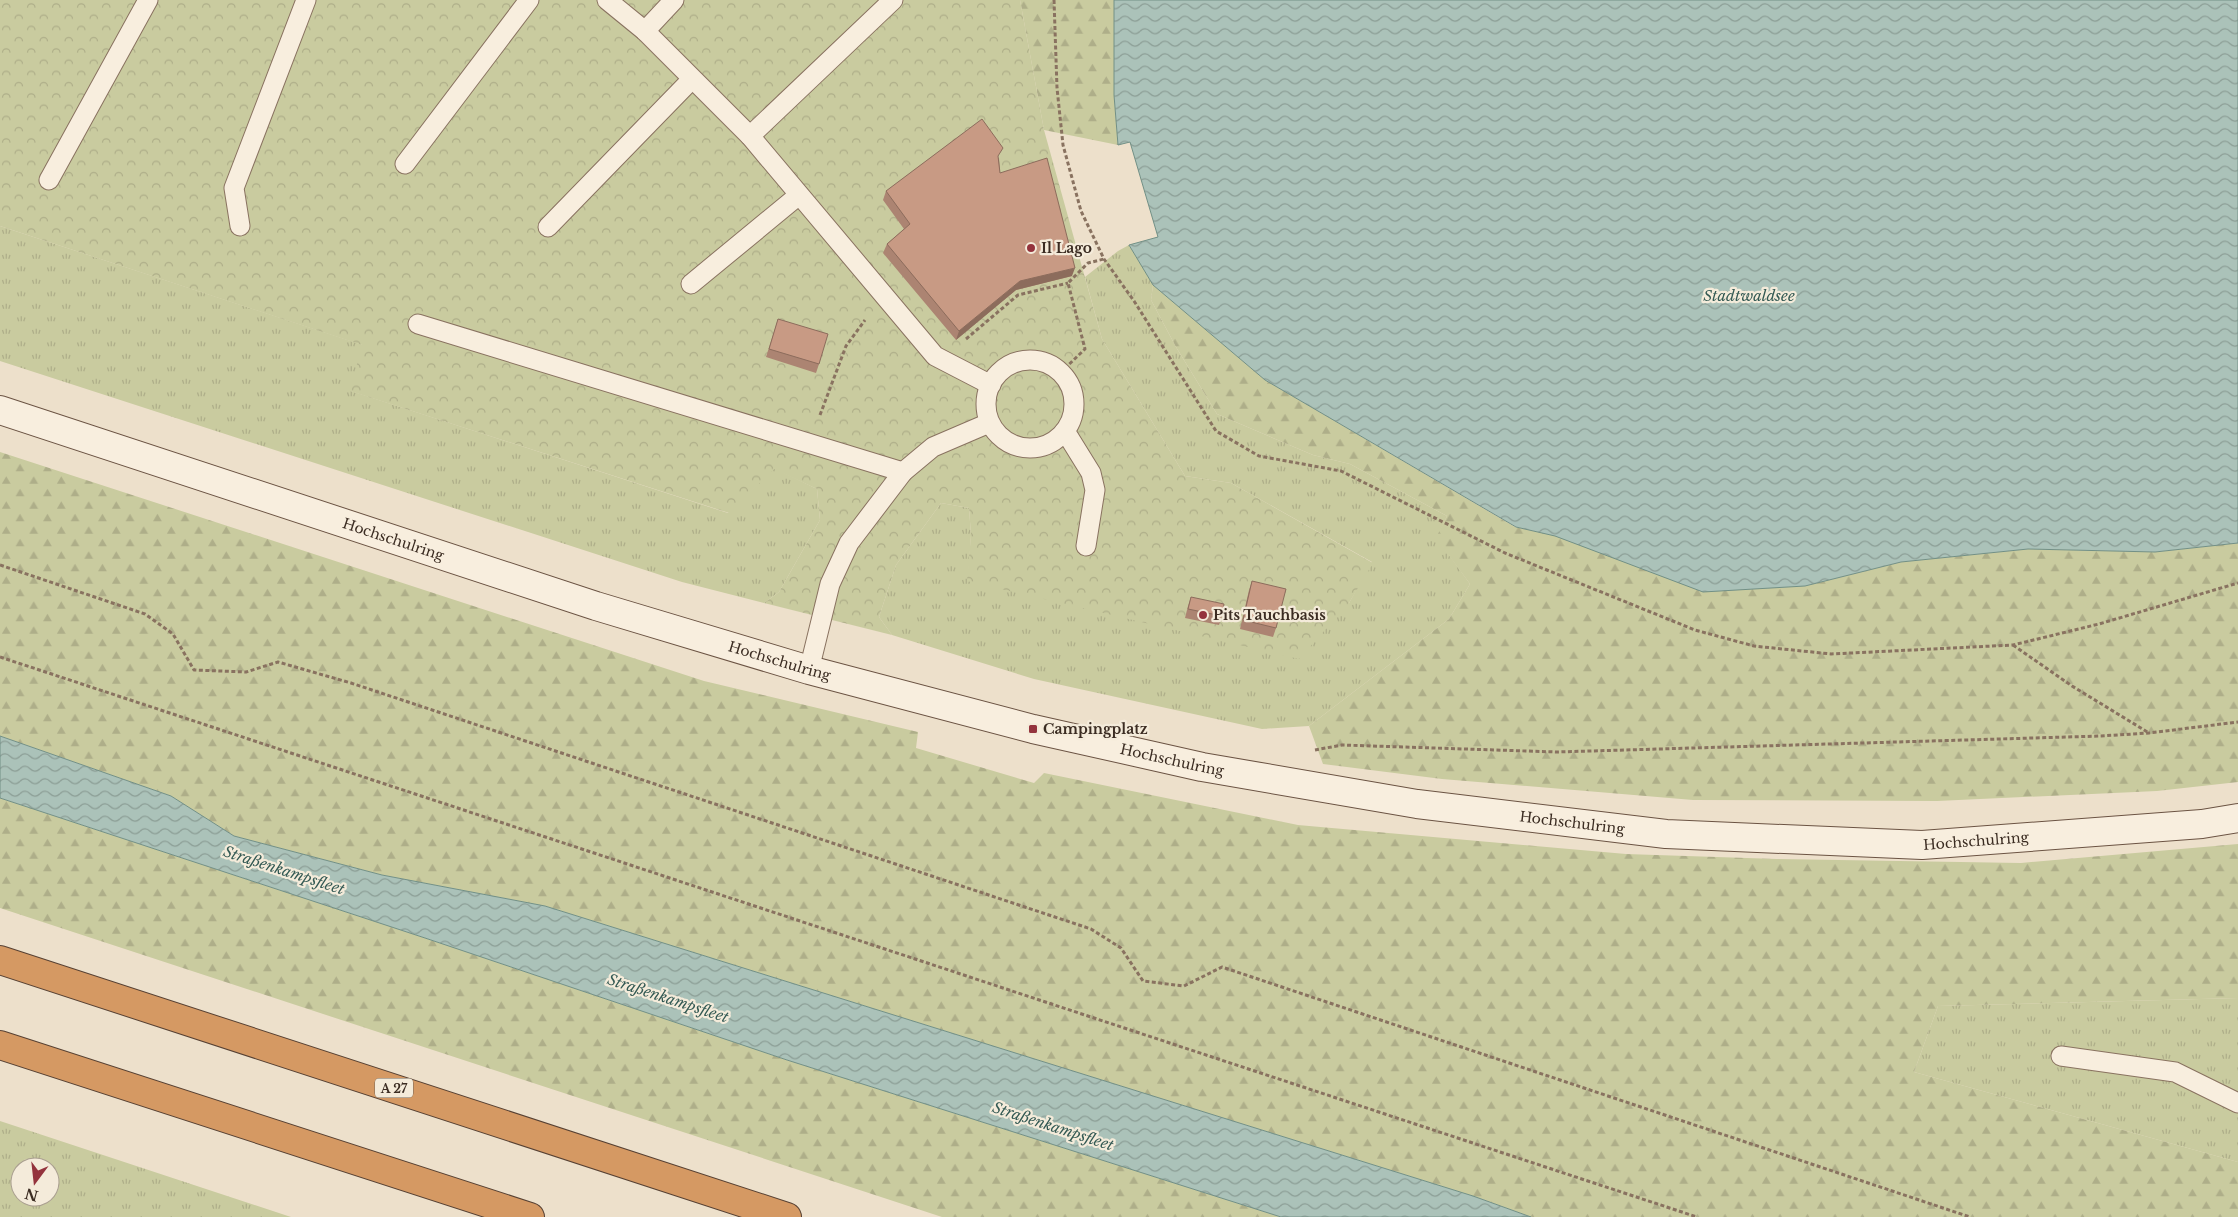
<svg xmlns="http://www.w3.org/2000/svg" width="2238" height="1217" viewBox="0 0 2238 1217" font-family="'Libre Baskerville',serif">
<style>
.grass{fill:url(#grass-tufts);fill-rule:evenodd}
.forest{fill:url(#forest-firs)}
.park{fill:url(#park-crowns)}
.water{fill:url(#water-waves);stroke:#729086}
.lines{fill:none;stroke-linecap:round;stroke-linejoin:round}
.lane-casing{stroke:#897260;stroke-width:21}
.secondary-casing{stroke:#6b5343;stroke-width:30}
.highway-casing{stroke:#574133;stroke-width:30}
.path{stroke:#897260;stroke-width:3;stroke-dasharray:4 2.5;stroke-linecap:butt}
.lane{stroke:#f8eede;stroke-width:19}
.secondary{stroke:#f8eede;stroke-width:28}
.highway{stroke:#d59963;stroke-width:28}
.wall{fill:#ac8472}
.shaded-wall{fill:#8c6c5c}
.building{fill:#c89a84;stroke:#8c6c5c}
.poi-dot{fill:#94333d;stroke:#f4ebda;stroke-width:2}
.labels{text-anchor:middle;dominant-baseline:central;stroke-width:4.5;stroke-linejoin:round;paint-order:stroke}
.shield{fill:#f4ebda;stroke:#726559;stroke-width:1}
.shield-label{font-size:12px;font-weight:bold;fill:#3b2c22}
.poi-label{font-size:14px;font-weight:bold;fill:#3b2c22;stroke:#f4ebda;text-anchor:start}
.street-label{font-size:14px;fill:#3b2c22;stroke:#f4ebda}
.water-label{font-size:15px;font-style:italic;fill:#335953;stroke:#f4ebda}
</style>
<defs>
<pattern id="grass-tufts" width="24" height="20" patternUnits="userSpaceOnUse" patternTransform="scale(1.25)"><rect width="24" height="20" fill="#c9cb9f"/><path d="M3 7l-1-3M5 7V3M7 7l1-3M15 17l-1-3M17 17v-4M19 17l1-3" fill="none" stroke="#aeae89"/></pattern>
<pattern id="forest-firs" width="22" height="20" patternUnits="userSpaceOnUse" patternTransform="scale(1.25)"><rect width="22" height="20" fill="#c9cb9f"/><path d="M5 1l3.5 6h-7zM16 11l3.5 6h-7z" fill="#aeae89"/></pattern>
<pattern id="park-crowns" width="20" height="18" patternUnits="userSpaceOnUse" patternTransform="scale(1.25)"><rect width="20" height="18" fill="#c9cb9f"/><path d="M2 6a3 3 0 1 1 6 0M12 15a3 3 0 1 1 6 0" fill="none" stroke="#aeae89"/></pattern>
<pattern id="water-waves" width="16" height="10" patternUnits="userSpaceOnUse" patternTransform="scale(1.25)"><rect width="16" height="10" fill="#abc2b9"/><path d="M0 5q4-4 8 0t8 0" fill="none" stroke="#8c9e96"/></pattern>
</defs>
<rect width="100%" height="100%" fill="#ede0cb"/>
<!-- grass -->
<g class="grass">
<polygon points="0,226 363,345 351,391 728,513 774,468 817,489 820,520 779,592 764,603 682,582 0,361"/>
<polygon points="1129,245 1153,285 1151,300 1176,347 1217,414 1313,455 1350,464 1447,516 1437,538 1470,584 1449,619 1309,726 1262,729 1034,679 892,635 879,617 896,565 941,503 969,508 971,535 968,581 1349,603 1372,562 1231,483 1185,476 1102,339 1085,277 1118,251"/>
<polygon points="2238,998 2238,1162 1914,1072 1938,1006"/>
<path d="M0 1121 291 1217H0ZM20 1167H50V1197H20Z"/>
</g>
<!-- forest -->
<g class="forest">
<polygon points="1020,0 1114,0 1114,95 1118,145 1044,130"/>
<polygon points="1153,285 1265,380 1515,527 1805,586 1901,562 2028,549 2155,552 2238,543 2238,782 2157,791 1937,801 1693,800 1442,779 1323,764 1309,726 1449,619 1470,584 1436,538 1447,516 1350,464 1313,455 1217,414 1176,347 1151,300"/>
<polygon points="0,452 704,681 918,732 916,748 1034,783 1044,773 1298,825 1626,854 1777,859 2021,863 2238,844 2238,998 1938,1006 1914,1072 2238,1162 2238,1217 1531,1217 1473,1196 545,906 382,875 234,836 171,796 0,736"/>
<polygon points="0,798 425,938 787,1060 1281,1217 942,1217 0,908"/>
</g>
<!-- park -->
<polygon class="park" points="0,0 1020,0 1044,130 1102,339 1185,476 1231,483 1373,563 1349,603 1299,659 967,581 971,535 969,508 941,503 896,565 879,617 892,635 764,603 779,592 820,520 817,489 774,469 729,513 350,391 362,345 0,226"/>
<!-- water -->
<g class="water">
<polygon points="1114,0 2238,0 2238,543 2155,552 2028,549 1901,562 1805,586 1703,592 1555,536 1516,527 1265,380 1153,285 1129,245 1158,237 1130,142 1118,145 1114,95"/>
<polygon points="0,736 171,796 234,836 382,875 545,906 1473,1196 1531,1217 1281,1217 787,1060 425,938 0,798"/>
</g>
<g class="lines">
<!-- lane casing -->
<g class="lane-casing">
<g id="lane">
<polyline points="607,0 645,31 750,136 935,356 991,385"/>
<polyline points="645,31 674,0"/>
<polyline points="750,136 893,0"/>
<polyline points="405,164 529,0"/>
<polyline points="49,180 148,0"/>
<polyline points="240,226 234,188 306,0"/>
<polyline points="548,227 692,79"/>
<polyline points="691,284 799,195"/>
<polyline points="418,324 903,472"/>
<circle cx="1030" cy="404" r="44"/>
<polyline points="1065,431 1091,473 1095,490 1086,546"/>
<polyline points="809,670 830,584 849,543 903,472 933,447 989,423"/>
<polyline points="2061,1056 2175,1072 2238,1103"/>
</g>
</g>
<!-- secondary casing -->
<g class="secondary-casing">
<g id="secondary">
<path id="s1" d="M0 410 596 606 809 670 1033 729 1202 767 1417 804 1666 834 1922 845 2202 824 2238 818"/>
</g>
</g>
<!-- highway casing -->
<g class="highway-casing">
<g id="highway">
<polyline points="0,960 787,1217"/>
<polyline points="0,1045 530,1217"/>
</g>
</g>
<!-- path -->
<g class="path">
<polyline points="1054,0 1057,88 1063,145 1081,211 1104,259 1134,301 1216,431 1259,456 1341,471 1505,553 1695,630 1754,646 1831,654 2013,645 2099,624 2238,583"/>
<polyline points="966,339 1018,295 1068,283"/>
<polyline points="1060,373 1085,349 1068,283 1088,263 1104,259"/>
<polyline points="820,415 846,346 865,320"/>
<polyline points="0,565 145,614 173,634 194,670 246,672 278,662 351,683 1091,929 1121,948 1143,981 1184,986 1222,967 1970,1217"/>
<polyline points="2013,645 2072,686 2149,733"/>
<polyline points="0,657 1697,1217"/>
<polyline points="1315,750 1342,745 1557,752 2101,736 2149,733 2238,722"/>
</g>
<!-- lane -->
<use href="#lane" class="lane"/>
<!-- secondary -->
<use href="#secondary" class="secondary"/>
<!-- highway -->
<use href="#highway" class="highway"/>
</g>
<!-- wall -->
<g class="wall">
<polygon points="999,158 1000,173 1072,276 1016,290 956,340 883,253 887,244 904,229 883,200 886,191"/>
<polygon points="778,319 819,364 816,373 766,357"/>
<polygon points="1252,581 1276,628 1273,637 1240,629 1249,590"/>
<polygon points="1191,597 1222,616 1219,625 1185,618 1188,606"/>
</g>
<!-- shaded-wall -->
<polygon class="shaded-wall" points="1075,268 1072,276 1016,290 956,340 959,331 1020,281"/>
<!-- building -->
<g class="building">
<polygon points="982,119 1003,148 998,156 1000,173 1047,158 1075,268 1020,281 959,331 887,244 910,224 886,191"/>
<polygon points="778,319 828,334 819,364 769,349"/>
<polygon points="1252,581 1286,589 1276,628 1243,620"/>
<polygon points="1191,597 1224,604 1222,616 1188,609"/>
</g>
<!-- markers -->
<g class="poi-dot">
<circle cx="1031" cy="248" r="5"/>
<circle cx="1203" cy="615" r="5"/>
<rect x="1028" y="724" width="10" height="10" rx="2.5"/>
</g>
<g class="labels">
<!-- shield labels -->
<rect class="shield" x="375" y="1078.5" width="38" height="19" rx="4"/>
<g class="shield-label">
<text x="394" y="1088">A 27</text>
</g>
<!-- poi labels -->
<g class="poi-label">
<text x="1041" y="248">Il Lago</text>
<text x="1213" y="615">Pits Tauchbasis</text>
<text x="1043" y="729">Campingplatz</text>
</g>
<!-- street labels -->
<g class="street-label">
<text stroke="none"><textPath href="#s1" startOffset="414">Hochschulring</textPath></text>
<text stroke="none"><textPath href="#s1" startOffset="819">Hochschulring</textPath></text>
<text stroke="none"><textPath href="#s1" startOffset="1224">Hochschulring</textPath></text>
<text stroke="none"><textPath href="#s1" startOffset="1629">Hochschulring</textPath></text>
<text stroke="none"><textPath href="#s1" startOffset="2034">Hochschulring</textPath></text>
</g>
<!-- water labels -->
<g class="water-label">
<text x="1749" y="295">Stadtwaldsee</text>
<text transform="translate(284 870) rotate(18)">Straßenkampsfleet</text>
<text transform="translate(668 998) rotate(18)">Straßenkampsfleet</text>
<text transform="translate(1053 1126) rotate(18)">Straßenkampsfleet</text>
</g>
</g>
<!-- north arrow -->
<g transform="translate(35 1182) rotate(195)"><circle r="24" fill="#f4ebda" stroke="#aa9f90"/>
<path d="M0-4L9 19L0 12L-9 19Z" fill="#94333d"/>
<text y="-8" font-size="14" font-weight="bold" text-anchor="middle" fill="#3b2c22">N</text>
</g>
</svg>
